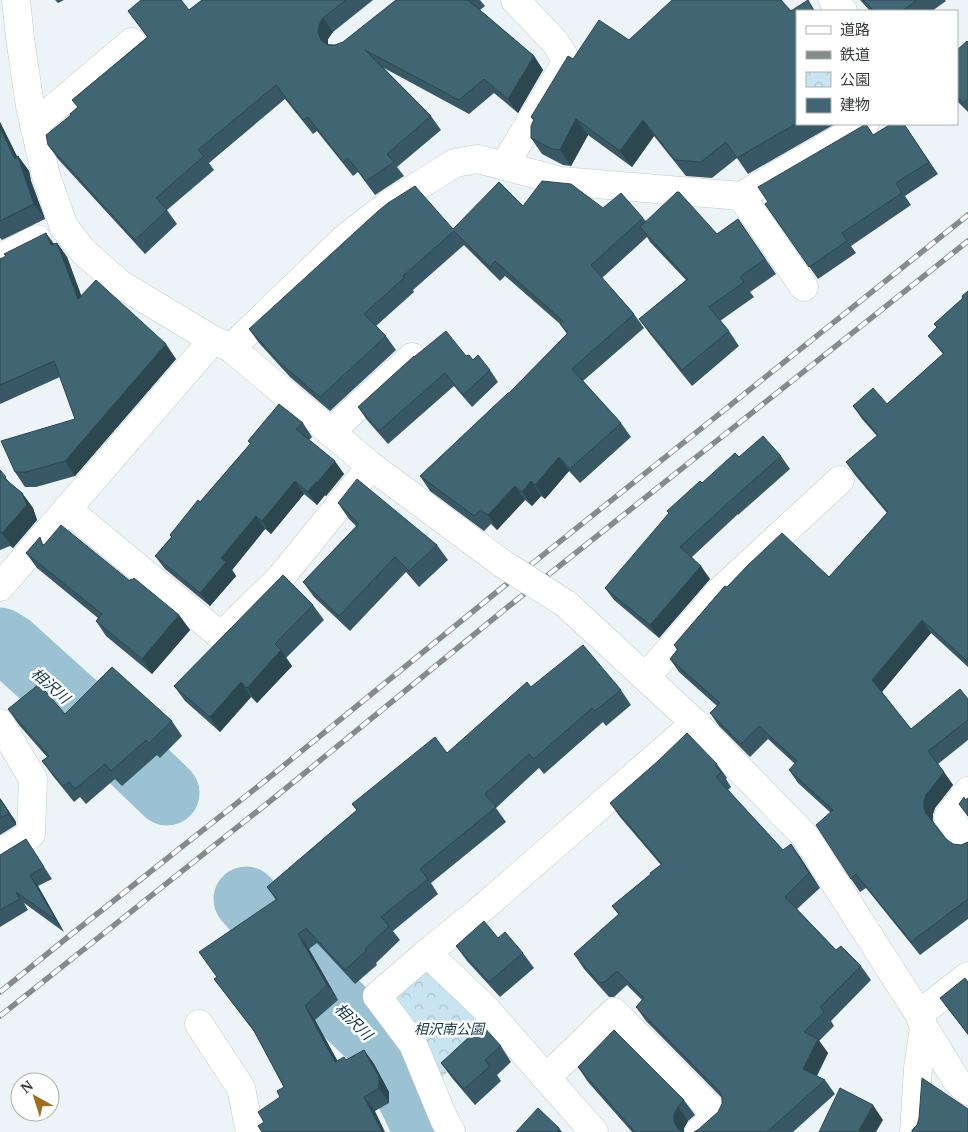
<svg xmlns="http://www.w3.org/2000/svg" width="968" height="1132" viewBox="0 0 968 1132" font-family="'Noto Serif','Noto Sans JP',serif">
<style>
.park{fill:url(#park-crowns)}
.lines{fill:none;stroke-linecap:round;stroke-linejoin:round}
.river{stroke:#9ac2d2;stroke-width:65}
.minor-casing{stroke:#c1c9cc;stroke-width:29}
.minor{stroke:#fff;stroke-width:28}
.rail-casing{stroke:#858b8d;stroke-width:5.5}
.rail{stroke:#fff;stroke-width:4;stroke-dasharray:11;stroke-linecap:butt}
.minor-bridge-casing{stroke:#c1c9cc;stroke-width:29;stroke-linecap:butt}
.minor-bridge{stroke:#fff;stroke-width:28}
.wall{fill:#375864}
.shaded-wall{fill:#2d4751}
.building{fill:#406674;stroke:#2d4751}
.labels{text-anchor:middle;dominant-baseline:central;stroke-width:5;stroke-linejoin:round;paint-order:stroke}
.park-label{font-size:14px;font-style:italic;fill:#133844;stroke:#fff}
.water-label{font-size:15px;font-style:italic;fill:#103542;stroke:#fff}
</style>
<defs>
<pattern id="park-crowns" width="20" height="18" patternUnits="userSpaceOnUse" patternTransform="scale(1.25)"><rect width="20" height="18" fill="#c7e4f0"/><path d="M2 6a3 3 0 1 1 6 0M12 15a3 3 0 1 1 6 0" fill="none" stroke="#acc4cf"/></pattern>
</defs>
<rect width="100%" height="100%" fill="#ecf4f8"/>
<!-- park -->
<polygon class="park" points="424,962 493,1030 437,1082 387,998"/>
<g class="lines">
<!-- river -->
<g class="river">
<polyline points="0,640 11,647 83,712 167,793"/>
<polyline points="246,899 288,947 325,993 388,1053 419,1116 425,1132"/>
</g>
<!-- minor casing -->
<g class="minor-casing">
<g id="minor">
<polyline points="16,0 20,38 30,106 46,176 64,227 83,251 120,284 213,340 231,348 371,466 503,564"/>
<polyline points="833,0 843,11"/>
<polyline points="34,125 132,42"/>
<polyline points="504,166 567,61 555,42 515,0"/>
<polyline points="741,196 804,287"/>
<polyline points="0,258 37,239"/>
<polyline points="231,348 345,238 389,204 455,163 478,159 561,181 741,196 865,124"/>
<polyline points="330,432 412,357"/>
<polyline points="67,509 221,636 281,577 363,476"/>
<polyline points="0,587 213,340"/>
<polyline points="566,604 695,723 805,836 919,1014 924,1028 957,1081 968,1091"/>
<polyline points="646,677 721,590 840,480"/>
<polyline points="0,723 33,779 31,834 0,853"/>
<polyline points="968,791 948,817 968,843"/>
<polyline points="427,953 484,1007 594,1132"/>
<polyline points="919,1014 968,976"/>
<polyline points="199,1024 241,1088 250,1132"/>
<polyline points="546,1078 614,1012 717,1115 699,1132"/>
<polyline points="451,1132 444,1119 413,1044 377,996 427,953 478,912 695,723"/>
<polyline points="914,1132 918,1068 924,1028"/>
</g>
</g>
<!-- minor -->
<use href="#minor" class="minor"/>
<!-- rail casing -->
<g class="rail-casing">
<g id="rail">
<polyline points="0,992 68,937 266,780 498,591 968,215"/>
<polyline points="0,1016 279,794 509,606 968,241"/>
</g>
</g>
<!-- rail -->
<use href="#rail" class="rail"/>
<!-- minor-bridge casing -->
<g class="minor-bridge-casing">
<polyline id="minor-bridge" points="503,564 566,604"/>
</g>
<!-- minor-bridge -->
<use href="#minor-bridge" class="minor-bridge"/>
</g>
<!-- wall -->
<g class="wall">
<polygon points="55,0 64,0 58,3"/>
<polygon points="202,0 373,0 333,32 328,39 328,44 335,45 343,42 396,0 480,0 485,6 480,10 534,56 543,70 518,113 494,93 469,114 384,68 431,116 441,130 397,167 404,176 375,195 358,172 353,176 317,131 313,134 285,99 209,163 214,170 167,210 177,224 145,254 58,159 48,145 71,115 78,107 72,100 147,37 128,11 189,10"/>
<polygon points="808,0 815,11 797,11 797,124 835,124 748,174 737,158 712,178 686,176 654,136 632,167 588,135 571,166 563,165 542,154 531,138 534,121 531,117 573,59 629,40 791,11"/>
<polygon points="860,0 945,0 946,1 932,11 870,11"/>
<polygon points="968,42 968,112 957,101 957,50"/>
<polygon points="0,122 17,157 18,156 29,171 31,181 45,219 2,240 0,238"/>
<polygon points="904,124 938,174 905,196 911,205 851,246 856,253 818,279 765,204 874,135"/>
<polygon points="523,206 603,208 643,218 646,221 717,234 738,219 776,274 750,292 754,297 720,321 729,331 739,346 692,386 650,334 639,319 686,280 650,242 647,237 602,278 634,314 644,328 583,381 621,423 631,437 580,483 569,471 545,499 541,496 532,506 525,500 497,530 491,524 484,531 430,491 420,476 509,393 567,334 560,324 505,276 500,281 464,245 413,290 414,292 376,326 386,336 396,350 330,411 290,377 259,343 249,329 453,229"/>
<polygon points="57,243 67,257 81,295 176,359 75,476 36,487 25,487 15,472 75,419 60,377 0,404 0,259"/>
<polygon points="968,291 968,667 931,633 882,692 911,729 968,699 968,740 938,764 953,785 935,808 933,814 933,821 934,823 946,839 953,844 961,845 968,842 968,919 920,955 866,888 860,892 851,879 831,813 798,783 789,770 795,764 768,739 750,757 719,726 710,713 717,706 679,672 670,659 677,650 674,645 727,587 829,577 887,513 855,475 846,462 877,436 862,419 853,406 887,404 943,354 928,336 937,328 934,324 963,298"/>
<polygon points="414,357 473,360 490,370 498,382 472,407 454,386 388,444 367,420 358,407"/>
<polygon points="303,423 312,437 309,440 344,474 326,496 325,495 317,505 304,494 271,534 265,529 232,570 236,576 210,606 165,569 155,556 171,537 170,535 200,502 250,444 248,441"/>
<polygon points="781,456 790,469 738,515 738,514 692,557 710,579 659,638 614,600 605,588 702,483"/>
<polygon points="0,470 9,482 22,493 33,508 37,520 13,548 10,546 0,550"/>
<polygon points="338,503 437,545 448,560 419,587 406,572 350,631 314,597 303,582 356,526 349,519"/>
<polygon points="44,544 130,581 179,615 190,630 152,674 106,636 96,621 98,618 37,568 26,553"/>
<polygon points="313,605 324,620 286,658 292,666 257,703 251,697 220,732 185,701 174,686"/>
<polygon points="531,687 621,690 631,705 606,726 603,722 544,774 539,768 496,808 506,822 431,883 438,894 393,931 400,940 376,963 377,965 355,984 317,943 309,949 338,1000 315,1020 337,1061 346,1060 364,1050 374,1064 389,1092 389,1103 375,1111 264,1122 280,1097 284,1087 255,1033 214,979 217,977 276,900 267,887 357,810 352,804 447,753"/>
<polygon points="8,709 65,714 172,721 182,736 160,758 157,755 122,786 115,779 86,804 80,797 74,802 53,776 42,761 47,757 19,725"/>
<polygon points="717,764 727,778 726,779 731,787 728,790 783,850 791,844 820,888 797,909 836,950 861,966 871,980 831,1021 834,1026 819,1041 828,1053 817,1076 825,1080 835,1094 793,1132 694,1132 699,1129 718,1112 722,1104 722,1098 646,1021 636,1007 642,1000 627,985 614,997 609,997 584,969 574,954 619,915 612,906 651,874 661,865 620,817 610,803"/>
<polygon points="0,798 16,822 16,825 0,835"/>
<polygon points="26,839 52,879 38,886 64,932 24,903 28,910 0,927 0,855"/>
<polygon points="498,938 523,953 534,968 500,997 467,961 456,946"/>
<polygon points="968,982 968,1035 940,998"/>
<polygon points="501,1046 511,1062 497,1075 501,1081 475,1105 452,1078 441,1063"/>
<polygon points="578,1067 684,1100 695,1115 688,1121 684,1128 684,1132 632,1132 588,1082"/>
</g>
<!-- shaded-wall -->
<g class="shaded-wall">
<polygon points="323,18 333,32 328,39 328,46 321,40 318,32 319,25"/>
<polygon points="534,56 543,70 518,113 508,99"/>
<polygon points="576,119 588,135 571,166 560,150"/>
<polygon points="643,120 654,136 632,167 620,151"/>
<polygon points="0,122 20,162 18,156 29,171 31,181 45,219 34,204 15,159 0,128"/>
<polygon points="46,233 57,248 51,245"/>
<polygon points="57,243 67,257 88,314 78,299"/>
<polygon points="166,344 176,359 75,476 65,461"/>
<polygon points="559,457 569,471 545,499 535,485"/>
<polygon points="335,461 344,474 326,496 317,483"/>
<polygon points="295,481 304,494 271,534 262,521"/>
<polygon points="531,481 541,496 532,506 522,492"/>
<polygon points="316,482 325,495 317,505 308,492"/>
<polygon points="515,486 525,500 497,530 488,515"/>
<polygon points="22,493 33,508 37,520 13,548 2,533"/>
<polygon points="256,516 265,529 232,570 236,576 210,606 200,593 221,558"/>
<polygon points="701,566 710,579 659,638 650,625"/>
<polygon points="179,615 190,630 152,674 142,659"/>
<polygon points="922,620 931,633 881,693 872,680"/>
<polygon points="281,650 292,666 257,703 247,688"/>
<polygon points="241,682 251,697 220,732 210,717"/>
<polygon points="944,772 953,785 935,808 933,814 933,821 936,827 926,813 924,808 924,801 926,795"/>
<polygon points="0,798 16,822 16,825 8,814"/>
<polygon points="791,844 801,858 820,888 809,873"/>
<polygon points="30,875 38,886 64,932 56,920"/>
<polygon points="298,934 309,949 338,1000 327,985"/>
<polygon points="305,1006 315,1020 346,1076 335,1062"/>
<polygon points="818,1039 828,1053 813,1083 803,1069"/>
<polygon points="364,1050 374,1064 389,1092 389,1103 379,1088"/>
<polygon points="364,1097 375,1111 385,1132 382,1132"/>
<polygon points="873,1105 883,1120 876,1132 858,1132"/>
<polygon points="678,1107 688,1121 684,1128 684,1132 680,1132 674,1122 674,1114"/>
<polygon points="559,1128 562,1132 556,1132"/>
</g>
<!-- building -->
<g class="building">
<polygon points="141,0 181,0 189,10 202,0 346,0 323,18 319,25 318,32 321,40 328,45 335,45 343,42 396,0 468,0 534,56 508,99 484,79 459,100 365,50 431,116 387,154 394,162 366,181 348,158 343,162 308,117 303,120 276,85 198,150 204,156 156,198 167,210 135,240 48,145 46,135 71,115 70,114 78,107 72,100 148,37 128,11"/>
<polygon points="672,0 781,0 791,11 808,0 814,11 797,11 797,123 737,158 726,142 701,162 675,160 643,120 620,151 576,119 560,150 552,149 531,138 531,126 534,119 531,117 568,56 573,59 599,20 629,40"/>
<polygon points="863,0 917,0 902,11 874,11"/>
<polygon points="967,41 968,42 968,99 963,103 957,96 957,50"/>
<polygon points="866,124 873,135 891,124 904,124 929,162 896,183 902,193 842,233 847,241 809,267 765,204 768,202 758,187"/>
<polygon points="0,128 15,159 18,156 21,166 34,204 0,221"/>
<polygon points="542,181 571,184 603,208 621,193 643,218 591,265 634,314 572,369 621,423 570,469 559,457 535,485 531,481 522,492 515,486 488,515 481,510 474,516 420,476 508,393 509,393 568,333 560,324 563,321 495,261 490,267 454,231 403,276 404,278 364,314 386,336 320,397 280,363 249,329 377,212 388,203 415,186 453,229 499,182 523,206"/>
<polygon points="677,192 679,192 717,234 738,219 765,259 740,277 744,282 709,307 729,331 682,370 639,319 688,279 640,227"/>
<polygon points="46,233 51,245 57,243 78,299 96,280 166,344 65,461 26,472 15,472 1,441 75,419 54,361 0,385 0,259 6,256 4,254"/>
<polygon points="968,291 968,662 922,620 872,680 911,729 960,689 968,699 968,720 928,751 944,772 926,795 924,801 924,808 926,813 946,839 953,844 961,845 968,842 968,899 911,942 856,874 851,879 816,825 833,810 789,770 797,761 759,726 741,744 710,713 720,703 670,659 678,649 674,645 723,588 725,586 727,587 748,565 782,533 829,577 888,512 846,462 878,435 853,406 873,388 887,404 944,353 928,336 937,327 934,324 963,298 962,296"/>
<polygon points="446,331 466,356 469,355 473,360 478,355 490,370 463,395 445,373 379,431 358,407 414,356 414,357"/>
<polygon points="279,404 303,423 296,429 335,461 317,483 316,482 308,492 295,481 262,521 256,516 221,558 226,562 200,593 155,556 172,537 170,535 198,500 200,502 251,443 248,441"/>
<polygon points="763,436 781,456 729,502 680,547 701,566 650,625 605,588 669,513 667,511 700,481 702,483 735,453 739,457"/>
<polygon points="0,470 6,477 4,478 22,493 27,505 2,533 0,531"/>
<polygon points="357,479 437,545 409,571 395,557 339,616 303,582 359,524 338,503"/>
<polygon points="61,525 130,581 131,579 133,580 134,578 179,615 142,659 96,621 102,614 26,553 40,537 43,546"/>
<polygon points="283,575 313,605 275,644 281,650 247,688 241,682 210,717 174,686"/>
<polygon points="583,645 621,690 595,711 592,708 534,759 529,754 485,794 496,807 420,869 428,879 381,917 389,926 365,949 367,950 345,970 306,928 298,934 327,985 305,1006 335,1062 344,1057 346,1060 364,1050 379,1077 379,1088 364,1097 382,1132 262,1132 258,1126 264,1122 258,1112 280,1097 277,1091 284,1087 253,1029 214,979 217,977 199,952 277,899 267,887 357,810 352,804 435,737 447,753 527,682 531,687"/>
<polygon points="112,667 172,721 149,743 146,740 111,771 105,764 75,789 69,782 63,786 42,761 49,756 8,709 39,684 65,714"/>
<polygon points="687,733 717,764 715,765 721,772 716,777 783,850 791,844 809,873 785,897 836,950 841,946 861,966 820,1007 824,1012 804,1032 818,1039 803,1069 825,1080 767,1132 694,1132 699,1129 718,1112 722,1104 722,1096 718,1090 636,1007 644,998 617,971 604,982 599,983 574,954 619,914 612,906 651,874 650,873 662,864 610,803 658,761"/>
<polygon points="964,797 965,800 968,798 968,816 959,804"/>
<polygon points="0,799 8,811 8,814 0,818"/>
<polygon points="26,839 44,867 30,875 56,920 16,892 20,899 0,910 0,855"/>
<polygon points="484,921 498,938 505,932 523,953 489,982 456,946"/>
<polygon points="965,978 968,982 968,1034 940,998"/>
<polygon points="482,1025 501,1046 485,1060 490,1066 464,1089 441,1063"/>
<polygon points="614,1030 684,1100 678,1107 674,1114 674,1122 678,1129 684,1132 635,1132 578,1067"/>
<polygon points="922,1078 968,1109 968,1132 912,1132 912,1130 917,1125 919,1118"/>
<polygon points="840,1088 873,1105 858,1132 819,1132"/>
<polygon points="538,1108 559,1128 556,1132 516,1132"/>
</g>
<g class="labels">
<!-- park labels -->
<g class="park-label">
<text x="449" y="1028">相沢南公園</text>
</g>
<!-- water labels -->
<g class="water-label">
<text transform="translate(51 685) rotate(41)">相沢川</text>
<text transform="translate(354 1021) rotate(44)">相沢川</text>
</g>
</g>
<!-- legend -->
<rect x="796" y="10" width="162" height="115" fill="#ffffff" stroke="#afb1b1"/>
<rect x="806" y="26" width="25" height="8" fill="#ffffff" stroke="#afb1b1"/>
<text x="840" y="35" font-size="15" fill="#383b3c">道路</text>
<rect x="806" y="51" width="25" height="8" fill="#858b8d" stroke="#afb1b1"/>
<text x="840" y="60" font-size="15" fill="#383b3c">鉄道</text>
<rect x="806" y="72" width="25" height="15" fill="url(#park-crowns)" stroke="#afb1b1"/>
<text x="840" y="85" font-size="15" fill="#383b3c">公園</text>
<rect x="806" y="98" width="25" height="15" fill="#406674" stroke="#afb1b1"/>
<text x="840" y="110" font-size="15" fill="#383b3c">建物</text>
<!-- north arrow -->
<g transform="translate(35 1097) rotate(321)"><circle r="24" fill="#ffffff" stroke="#afb1b1"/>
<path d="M0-4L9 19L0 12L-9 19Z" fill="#9f6e22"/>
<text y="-8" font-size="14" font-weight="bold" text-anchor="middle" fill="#383b3c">N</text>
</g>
</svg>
